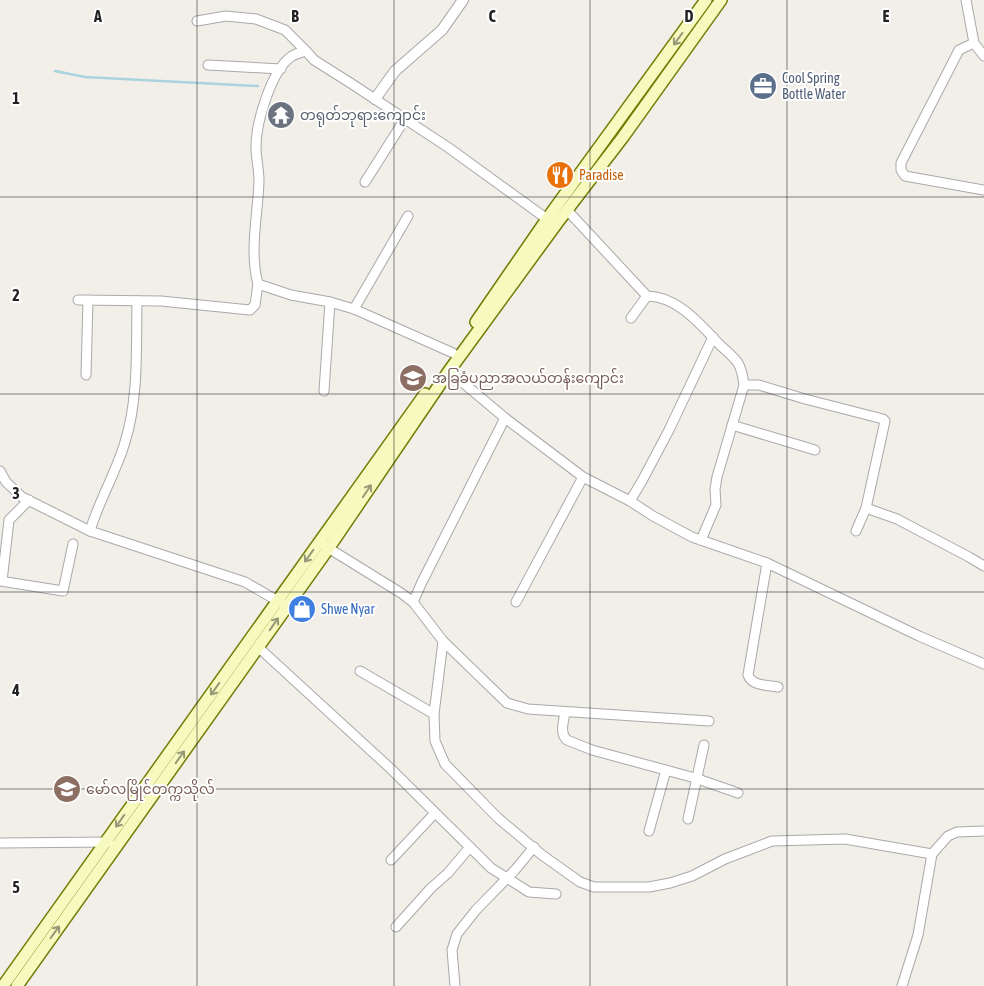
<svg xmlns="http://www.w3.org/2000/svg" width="984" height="986" viewBox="0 0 984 986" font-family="'Asap Condensed','Noto Sans Myanmar',sans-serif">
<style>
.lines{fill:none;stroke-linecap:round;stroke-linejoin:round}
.stream{stroke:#aad3df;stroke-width:2.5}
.minor-casing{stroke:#a9a9a9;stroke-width:11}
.tertiary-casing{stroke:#a9a9a9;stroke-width:12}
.secondary-casing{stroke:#707d05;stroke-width:14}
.minor{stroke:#fff;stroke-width:9}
.tertiary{stroke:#fff;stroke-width:10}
.secondary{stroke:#f7fabf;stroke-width:11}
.oneway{stroke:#979978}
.grid{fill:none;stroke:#222;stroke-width:1;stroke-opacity:0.55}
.labels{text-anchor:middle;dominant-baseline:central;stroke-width:4;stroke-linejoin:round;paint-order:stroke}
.service-label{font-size:14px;fill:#4e5e75;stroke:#fff;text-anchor:start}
.worship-label{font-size:14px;fill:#5b616d;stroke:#fff;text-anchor:start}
.food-label{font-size:14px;fill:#c56008;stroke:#fff;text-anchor:start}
.education-label{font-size:14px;fill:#785e54;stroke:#fff;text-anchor:start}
.shop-label{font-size:14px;fill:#366cbe;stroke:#fff;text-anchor:start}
.grid-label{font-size:16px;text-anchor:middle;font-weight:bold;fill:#222;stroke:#fff;stroke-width:4;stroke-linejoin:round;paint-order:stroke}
</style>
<rect width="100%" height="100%" fill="#f2efe9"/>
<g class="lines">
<!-- stream -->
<polyline class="stream" points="55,71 85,77 258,86"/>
<!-- minor casing -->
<g class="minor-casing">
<g id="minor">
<polyline points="966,0 974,43 984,56"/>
<polyline points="197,21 226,16 256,19 285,30 306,51"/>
<polyline points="974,43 959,50 901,163 901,170 905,176 984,190"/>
<polyline points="208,65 281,69"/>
<polyline points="365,182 405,119"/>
<polyline points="567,210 647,296"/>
<polyline points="78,300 161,301 250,310 255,305 258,284"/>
<polyline points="354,309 408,216"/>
<path d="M631 318 647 296C677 296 700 324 719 344 725 350 733 356 738 363 742 370 743 377 744 385L717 477 715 489 716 505 701 540"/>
<path d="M453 353 354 309 330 302 291 295 258 284C249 251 258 214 259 181 259 169 256 158 256 147 256 123 271 70 292 56 296 54 301 52 306 51L314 60 352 84 449 148 547 219 552 221"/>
<polyline points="449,371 505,418 583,477 630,501 653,516 692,537 767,563 919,636 984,664"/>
<polyline points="86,375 88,300"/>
<polyline points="744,385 759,385 805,399 883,419 885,421 866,508 856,531"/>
<polyline points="324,391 330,302"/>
<polyline points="732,425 815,450"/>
<polyline points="0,471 6,482 22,497 90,531 245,582 283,604"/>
<polyline points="630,501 642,481 669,430 713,337"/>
<polyline points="866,508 897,519 969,557 984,566"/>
<path d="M90 531C99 500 116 473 125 442 139 398 136 346 137 301"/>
<polyline points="325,546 401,593 413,602 443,641 507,703 528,709 709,721"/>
<path d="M767 563 748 675C752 686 767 685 778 687"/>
<polyline points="0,581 63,591 73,544"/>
<polyline points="2,581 9,520 29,500"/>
<polyline points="413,602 422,582 505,418"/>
<polyline points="516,602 583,477"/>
<polyline points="443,641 434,714 435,741 445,764 498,818 542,855 580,882 594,887 649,887 670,883 692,876 725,859 772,841 845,839 932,854"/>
<polyline points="258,647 391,769 491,868 529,892 556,894"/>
<polyline points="360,671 434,714"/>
<path d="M565 712C564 721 559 733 567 740L592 750 695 778 738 793"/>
<polyline points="688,819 704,745"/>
<polyline points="649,831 666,770"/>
<polyline points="0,843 109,842"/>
<polyline points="391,860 435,813"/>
<polyline points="396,927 431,888 448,873 470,847"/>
<polyline points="455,986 452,950 457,934 476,910 515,870 534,847"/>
<polyline points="902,986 918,935 932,854 948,836 957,832 984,831"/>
</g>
</g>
<!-- tertiary casing -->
<g class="tertiary-casing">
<polyline id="tertiary" points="375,99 395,71 442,30 463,0"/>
</g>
<!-- secondary casing -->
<g class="secondary-casing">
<g id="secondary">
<polyline points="476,322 547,219 706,0"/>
<polyline points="3,986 425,394"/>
<polyline points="17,986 328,549 449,371 557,223 623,137 721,0"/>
</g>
</g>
<!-- minor -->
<use href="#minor" class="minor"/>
<!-- tertiary -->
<use href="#tertiary" class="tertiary"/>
<!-- secondary -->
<use href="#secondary" class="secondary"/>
</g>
<!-- one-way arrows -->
<defs><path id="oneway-shaft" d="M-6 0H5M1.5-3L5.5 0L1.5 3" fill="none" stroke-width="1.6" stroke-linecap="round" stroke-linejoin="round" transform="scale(1.25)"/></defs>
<g class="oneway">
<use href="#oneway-shaft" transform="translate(678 39) rotate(126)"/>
<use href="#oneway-shaft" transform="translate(367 491) rotate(-56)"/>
<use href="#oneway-shaft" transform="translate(309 556) rotate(125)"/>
<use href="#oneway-shaft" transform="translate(274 624) rotate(-55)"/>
<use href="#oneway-shaft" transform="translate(215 689) rotate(126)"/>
<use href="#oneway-shaft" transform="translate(180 757) rotate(-55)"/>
<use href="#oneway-shaft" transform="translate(120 821) rotate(125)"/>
<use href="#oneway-shaft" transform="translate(55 932) rotate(-54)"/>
</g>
<!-- grid -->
<path class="grid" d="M197 0V986M394 0V986M590 0V986M787 0V986M0 197H984M0 394H984M0 592H984M0 789H984"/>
<!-- icons -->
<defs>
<g id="office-disc" transform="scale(1.4375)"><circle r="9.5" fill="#5c6f8a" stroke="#fff"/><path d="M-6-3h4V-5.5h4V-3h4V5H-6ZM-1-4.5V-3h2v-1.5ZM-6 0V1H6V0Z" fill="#fff"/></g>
<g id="temple-disc" transform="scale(1.4375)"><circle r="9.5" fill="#6b7280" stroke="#fff"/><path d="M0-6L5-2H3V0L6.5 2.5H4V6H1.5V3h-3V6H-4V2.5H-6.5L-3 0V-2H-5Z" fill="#fff"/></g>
<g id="restaurant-disc" transform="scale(1.4375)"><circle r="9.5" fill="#e8710a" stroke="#fff"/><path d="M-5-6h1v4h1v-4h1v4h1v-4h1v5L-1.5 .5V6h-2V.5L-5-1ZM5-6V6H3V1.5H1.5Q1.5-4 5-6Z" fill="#fff"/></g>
<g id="school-disc" transform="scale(1.4375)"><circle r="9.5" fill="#8d6e63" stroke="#fff"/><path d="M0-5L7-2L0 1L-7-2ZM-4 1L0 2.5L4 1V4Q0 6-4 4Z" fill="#fff"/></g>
<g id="shop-disc" transform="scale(1.4375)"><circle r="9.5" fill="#3f7fe0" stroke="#fff"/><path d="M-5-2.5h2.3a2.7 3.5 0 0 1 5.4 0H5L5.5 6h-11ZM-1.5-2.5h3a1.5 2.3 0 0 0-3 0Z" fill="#fff"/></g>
<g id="university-disc" transform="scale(1.4375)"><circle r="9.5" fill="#8d6e63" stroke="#fff"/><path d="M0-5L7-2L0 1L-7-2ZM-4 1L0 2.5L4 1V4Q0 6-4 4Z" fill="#fff"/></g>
</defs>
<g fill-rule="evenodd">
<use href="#office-disc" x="763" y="86"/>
<use href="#temple-disc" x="281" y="115"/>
<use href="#restaurant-disc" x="560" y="175"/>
<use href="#school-disc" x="413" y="378"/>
<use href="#shop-disc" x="302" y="609"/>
<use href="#university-disc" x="67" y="789"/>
</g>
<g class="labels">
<!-- service labels -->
<g class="service-label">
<text x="782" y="78">Cool Spring<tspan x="782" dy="16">Bottle Water</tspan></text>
</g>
<!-- worship labels -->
<g class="worship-label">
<text x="300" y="115">တရုတ်ဘုရားကျောင်း</text>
</g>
<!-- food labels -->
<g class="food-label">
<text x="579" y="175">Paradise</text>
</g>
<!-- education labels -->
<g class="education-label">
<text x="432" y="378">အခြခံပညာအလယ်တန်းကျောင်း</text>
<text x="86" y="789">မော်လမြိုင်တက္ကသိုလ်</text>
</g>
<!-- shop labels -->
<g class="shop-label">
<text x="321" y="609">Shwe Nyar</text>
</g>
</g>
<g class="grid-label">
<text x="98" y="22">A</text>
<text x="295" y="22">B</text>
<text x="492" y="22">C</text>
<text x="689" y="22">D</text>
<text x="886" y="22">E</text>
<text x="16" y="104">1</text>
<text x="16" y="301">2</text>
<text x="16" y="499">3</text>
<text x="16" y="696">4</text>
<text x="16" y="893">5</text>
</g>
</svg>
